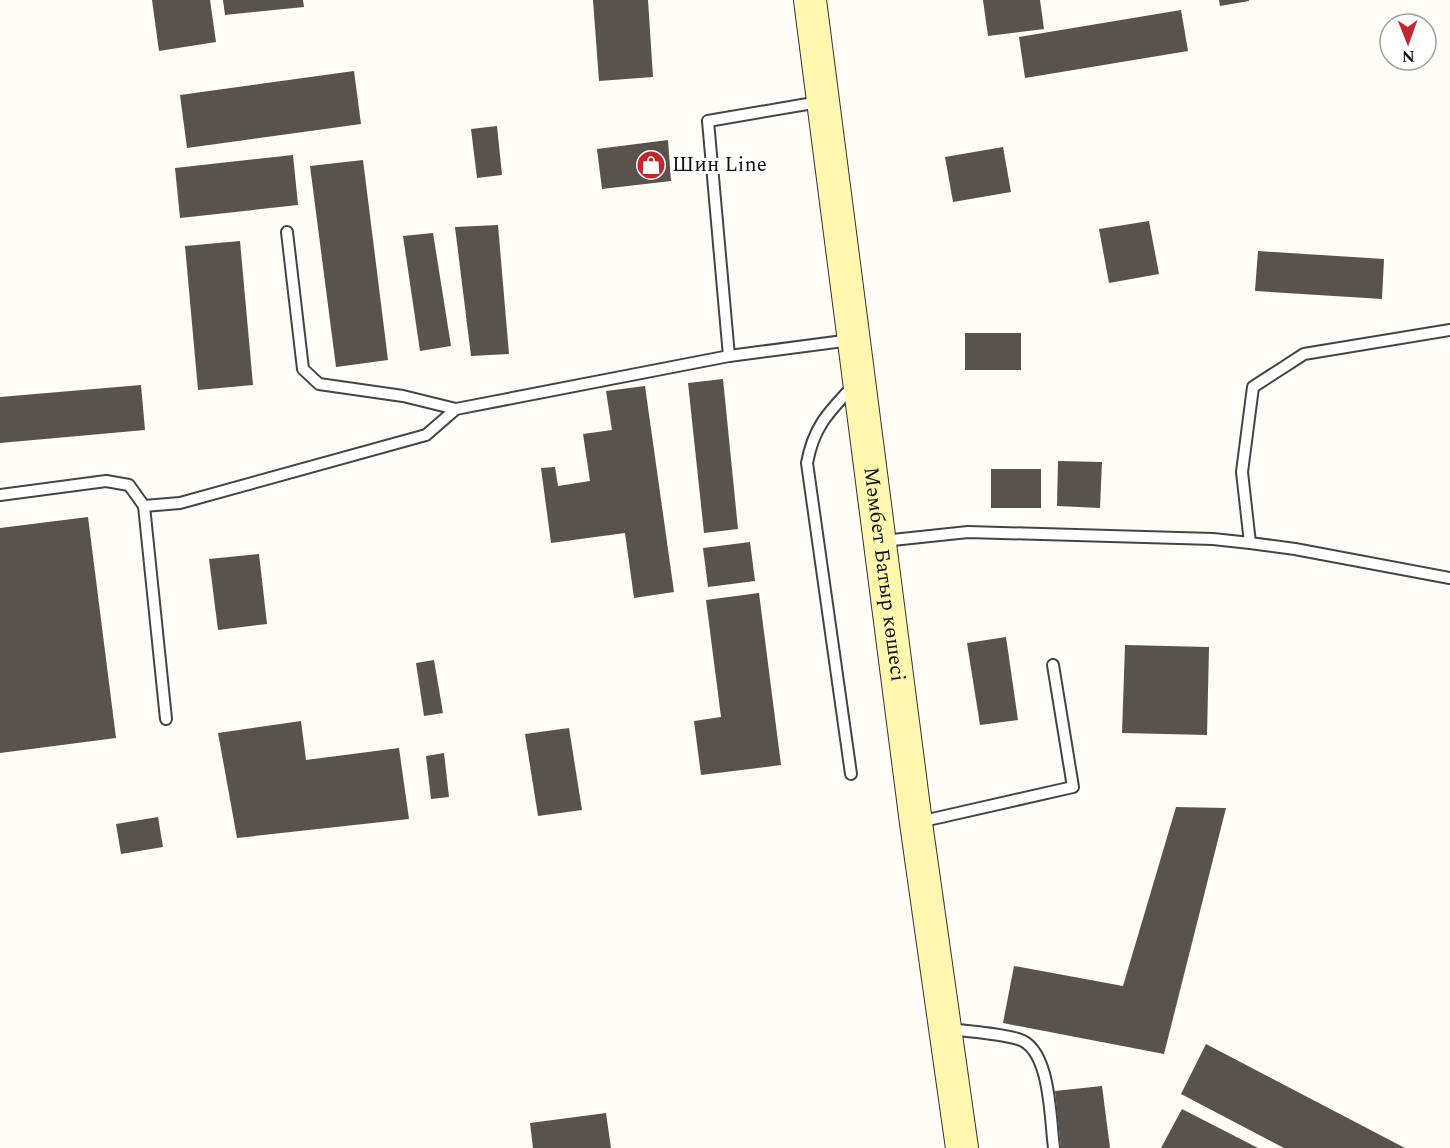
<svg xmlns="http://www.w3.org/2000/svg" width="1450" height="1148" viewBox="0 0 1450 1148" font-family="Spectral,serif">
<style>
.building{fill:#5a524d}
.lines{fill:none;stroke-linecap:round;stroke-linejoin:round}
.lane-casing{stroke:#444;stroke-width:14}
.secondary-casing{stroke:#333;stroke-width:34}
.lane{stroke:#fff;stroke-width:10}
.secondary{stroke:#fff6b0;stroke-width:32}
.labels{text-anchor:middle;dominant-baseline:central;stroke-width:6;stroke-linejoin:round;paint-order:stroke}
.poi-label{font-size:21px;fill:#111;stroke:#fff;text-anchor:start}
.street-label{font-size:21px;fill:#111;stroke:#fff}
</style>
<rect width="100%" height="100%" fill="#fffdf5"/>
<!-- building -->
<g class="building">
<polygon points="152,0 210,0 216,42 159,51"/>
<polygon points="223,0 303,0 304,7 225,15"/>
<polygon points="593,0 648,0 653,77 599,81"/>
<polygon points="983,0 1040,0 1044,29 988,36"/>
<polygon points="1219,0 1249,0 1249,1 1220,6"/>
<polygon points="1181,10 1188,51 1025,78 1019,37"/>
<polygon points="354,71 361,124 187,148 180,95"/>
<polygon points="497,126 502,175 477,178 471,129"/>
<polygon points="668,140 671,181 602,189 597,149"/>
<polygon points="1003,147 1011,192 953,202 945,157"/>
<polygon points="293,155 298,205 180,218 175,168"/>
<polygon points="363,160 388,360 336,367 310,166"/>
<polygon points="1149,221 1159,274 1109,283 1099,229"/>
<polygon points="498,225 509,354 471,356 455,227"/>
<polygon points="433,233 451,346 420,351 403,236"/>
<polygon points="240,241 253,385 198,390 185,246"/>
<polygon points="1258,251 1384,259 1382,299 1255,291"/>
<rect x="965" y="333" width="56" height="37"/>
<polygon points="723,379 738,529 704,533 688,383"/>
<polygon points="141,385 145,430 0,443 0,397"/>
<polygon points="645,386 674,592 634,598 625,533 551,543 541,468 555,467 558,486 590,481 583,434 612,430 606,391"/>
<polygon points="1058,461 1102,462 1100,508 1057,506"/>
<rect x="991" y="469" width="50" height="39"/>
<polygon points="88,517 116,738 0,753 0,528"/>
<polygon points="750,542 755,581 708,587 703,548"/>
<polygon points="259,554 267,624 218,630 209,559"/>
<polygon points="759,593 781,765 701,775 694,721 721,717 706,600"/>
<polygon points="1006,637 1018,720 980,725 967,643"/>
<polygon points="1125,645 1209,647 1207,735 1122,733"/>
<polygon points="434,660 443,713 424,716 416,663"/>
<polygon points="301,721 306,760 399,748 409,819 237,838 218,733"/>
<polygon points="569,728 582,810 538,816 525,734"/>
<polygon points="444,753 449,797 431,799 426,756"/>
<polygon points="1176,807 1226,808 1164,1054 1003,1023 1014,966 1123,986"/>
<polygon points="158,817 163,847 121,854 116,824"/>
<polygon points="1206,1044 1405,1148 1284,1148 1181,1094"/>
<polygon points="1102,1086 1110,1148 1061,1148 1055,1091"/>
<polygon points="1182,1109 1258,1148 1161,1148"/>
<polygon points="606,1113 611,1148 533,1148 530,1123"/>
</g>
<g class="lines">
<!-- lane casing -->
<g class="lane-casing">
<g id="lane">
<polyline points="287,232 303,369 319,384 403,396 456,409"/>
<polyline points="1450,330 1304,354 1253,387 1242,472 1250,543 1295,549 1450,578"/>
<polyline points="729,356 708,121 819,102"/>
<polyline points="0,495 106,481 129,485 144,506 180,503 426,435 456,409 729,356 851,340"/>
<polyline points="144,506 166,719"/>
<polyline points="883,541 968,532 1213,539 1250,543"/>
<path d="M851 774 807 463C814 425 830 411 855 384"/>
<polyline points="919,822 1073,787 1053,665"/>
<path d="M949 1029C972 1032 997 1033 1018 1039 1051 1048 1050 1119 1054 1148"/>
</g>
</g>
<!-- secondary casing -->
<g class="secondary-casing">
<g id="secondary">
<path id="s1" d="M810 0 916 823 962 1148"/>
</g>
</g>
<!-- lane -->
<use href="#lane" class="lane"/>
<!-- secondary -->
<use href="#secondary" class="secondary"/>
</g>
<!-- icons -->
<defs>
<g id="shop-disc" transform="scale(1.5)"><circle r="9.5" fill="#c4262e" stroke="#fff"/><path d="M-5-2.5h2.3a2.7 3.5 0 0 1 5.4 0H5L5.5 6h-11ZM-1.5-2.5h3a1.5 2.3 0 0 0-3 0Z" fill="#fff"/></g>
</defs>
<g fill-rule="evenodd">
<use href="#shop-disc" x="651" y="165"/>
</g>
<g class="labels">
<!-- poi labels -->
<g class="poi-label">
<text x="672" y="165">Шин Line</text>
</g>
<!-- street labels -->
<g class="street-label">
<text stroke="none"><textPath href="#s1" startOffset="579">Мәмбет Батыр көшесі</textPath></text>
</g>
</g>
<!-- north arrow -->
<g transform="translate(1408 42) rotate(179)"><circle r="28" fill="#ffffff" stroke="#a0a0a0" stroke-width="1.5"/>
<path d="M0-4.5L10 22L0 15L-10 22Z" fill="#c4262e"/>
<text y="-9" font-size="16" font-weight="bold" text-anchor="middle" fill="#111111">N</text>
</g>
</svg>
